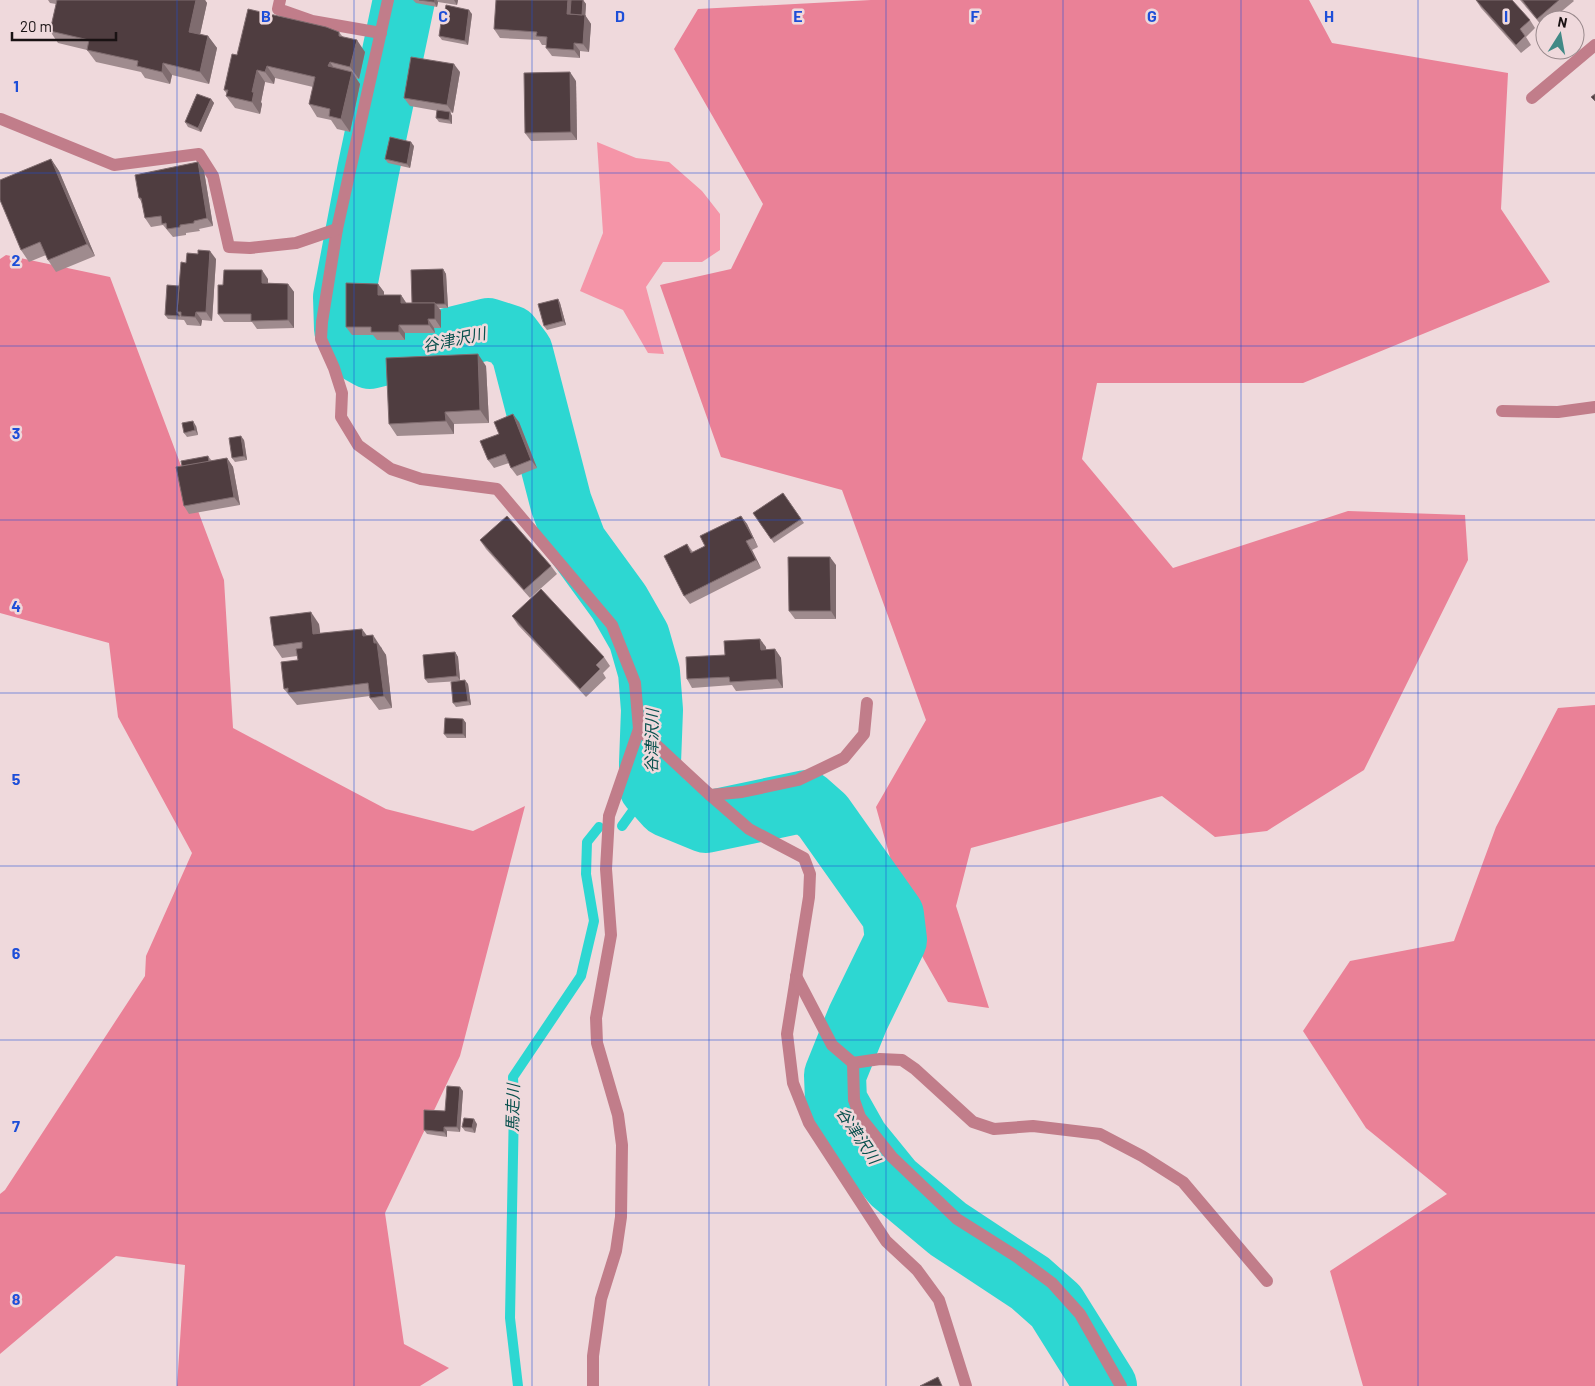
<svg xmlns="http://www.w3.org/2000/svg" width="1595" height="1386" viewBox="0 0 1595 1386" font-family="Barlow,'Noto Sans JP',sans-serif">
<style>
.green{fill:#f595a8}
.forest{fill:#ea8197}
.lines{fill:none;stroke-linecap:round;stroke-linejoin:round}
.stream{stroke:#2dd7d2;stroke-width:10}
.river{stroke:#2dd7d2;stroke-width:62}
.street{stroke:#c17d8a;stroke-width:12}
.wall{fill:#9f8b8e}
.shaded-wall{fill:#7f6c6f}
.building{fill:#4f3d40;stroke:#7f6c6f}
.grid{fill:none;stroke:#1d4ed8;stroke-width:1;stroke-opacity:0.55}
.labels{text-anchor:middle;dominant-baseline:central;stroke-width:5;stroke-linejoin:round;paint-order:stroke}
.water-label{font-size:16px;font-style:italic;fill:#08504d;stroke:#efd9dc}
.grid-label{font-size:16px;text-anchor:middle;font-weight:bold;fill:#1d4ed8;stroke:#efd9dc;stroke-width:5;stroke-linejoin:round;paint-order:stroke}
</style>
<rect width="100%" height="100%" fill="#efd9dc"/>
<!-- green -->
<polygon class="green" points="597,142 636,158 669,162 702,191 720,214 720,250 702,262 663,262 646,287 664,354 648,353 623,310 580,291 603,233"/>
<!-- forest -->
<g class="forest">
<polygon points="871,0 1309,0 1332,43 1508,73 1501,209 1550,282 1303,383 1097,383 1082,459 1173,568 1348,511 1465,515 1468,560 1364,770 1267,831 1215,837 1162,796 971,848 956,906 989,1008 948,1002 913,940 876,807 926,720 842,490 721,457 660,285 731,269 763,204 674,49 698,9"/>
<polygon points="6,255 110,277 224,580 233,728 386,809 473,831 525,806 460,1056 385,1213 404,1344 449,1368 420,1386 177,1386 185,1265 116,1256 0,1354 0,1194 5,1190 145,976 146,956 192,853 118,717 109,643 0,613 0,259"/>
<polygon points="1595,705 1595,1386 1363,1386 1330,1271 1447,1194 1366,1128 1303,1031 1350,961 1454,941 1496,827 1558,708"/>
</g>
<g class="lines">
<!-- stream -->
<g class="stream">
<polyline points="622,826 650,787"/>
<polyline points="518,1386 510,1318 514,1104 513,1077 581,976 594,921 586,874 587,842 599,827"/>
</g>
<!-- river -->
<polyline class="river" points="404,0 368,171 344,297 345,329 354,349 370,358 488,329 510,336 522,352 561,503 576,543 619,602 639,637 649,672 652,710 650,763 650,787 667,806 706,822 806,801 823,816 893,915 896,940 858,1018 835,1075 836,1101 858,1140 893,1183 948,1229 1030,1283 1056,1306 1106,1386"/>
<!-- street -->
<g class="street">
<polyline points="280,0 278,9 312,21 381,33"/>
<polyline points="388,0 337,229 322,322 321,339 334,368 342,393 341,417 358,445 391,469 421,479 497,489 612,625 635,683 639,729 710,795 749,829 804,858 810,874 809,897 787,1034 793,1083 809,1123 886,1241 917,1270 939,1300 966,1386"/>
<polyline points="1532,98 1595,45"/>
<polyline points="1,119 114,165 199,154 213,176 229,247 250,248 296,243 337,229"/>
<polyline points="1502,411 1558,412 1595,407"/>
<polyline points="710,795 742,792 798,780 844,758 864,734 867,703"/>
<polyline points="796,976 832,1045 853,1063 880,1059 902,1060 915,1069 973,1122 994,1129 1033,1126 1100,1134 1142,1156 1183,1182 1267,1281"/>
<polyline points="853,1063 854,1100 860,1117 892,1157 957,1219 1017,1257 1052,1283 1080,1314 1121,1386"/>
<polyline points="593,1386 593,1356 601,1299 616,1251 621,1217 622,1145 618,1115 597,1043 596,1018 611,935 606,869 609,816 639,729"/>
</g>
</g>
<!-- wall -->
<g class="wall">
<polygon points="48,0 205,0 207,3 200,34 208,36 217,48 209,84 172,75 170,84 145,78 141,72 96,62 87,50 58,43 50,31 56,4 50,3"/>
<polygon points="413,0 458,0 457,5 438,2 437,7 416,3"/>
<polygon points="583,0 586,4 585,15 591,24 589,52 580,51 580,58 552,56 546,48 546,45 542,45 539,40 500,38 494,29"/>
<polygon points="1476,0 1530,20 1535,28 1526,37 1531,45 1521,53 1481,8"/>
<polygon points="1520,0 1573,0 1574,1 1551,20 1545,20 1545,25 1543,27"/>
<polygon points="472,14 468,45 442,40 439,36 444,16"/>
<polygon points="339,32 343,37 365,52 359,79 356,78 360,84 350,132 337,129 331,120 317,117 309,104 313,87 275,78 274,84 265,82 261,102 262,104 260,114 235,108 226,96 227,94 224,90 237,55"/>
<polygon points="460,72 453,113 450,112 452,116 452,124 439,122 436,118 438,111 410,106 404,98"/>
<polygon points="576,81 577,140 531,141 525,133"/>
<polygon points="211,99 214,103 201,132 188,127 185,122"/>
<polygon points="414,146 410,168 388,163 385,159"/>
<polygon points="51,159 59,171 95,256 56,272 48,260 46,255 29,262 21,250"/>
<polygon points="198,162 204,171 213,226 199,229 200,231 186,233 186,235 173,237 163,225 151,227 145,218 142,203 139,198"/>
<polygon points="216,259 212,321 202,320 201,326 187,325 184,320 168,319 165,315 179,286 186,263"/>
<polygon points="443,269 446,274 448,308 439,308 441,311 441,328 434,328 435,333 405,333 405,340 377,340 373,335 352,335 346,327 378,284 384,292 384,295 401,295 406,303 412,303"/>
<polygon points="268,279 268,283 288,284 294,292 294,328 257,329 252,322 224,322 218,314"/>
<polygon points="558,299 560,303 566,325 547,330 544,326"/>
<polygon points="486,366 489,423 454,424 454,434 397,436 389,424"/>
<polygon points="519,422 537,468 517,476 511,468 509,463 494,468 488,460 499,434"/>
<polygon points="196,426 198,435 187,437 184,433"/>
<polygon points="244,440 247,460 235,462 232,458"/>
<polygon points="208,456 212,461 227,458 233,467 240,505 189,514 184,506 182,466"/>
<polygon points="783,493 804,523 774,543 753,513"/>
<polygon points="741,516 747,524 758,547 752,550 761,568 690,604 684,596 687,544 693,552 705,546"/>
<polygon points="480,540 551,566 557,574 530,598 486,549"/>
<polygon points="836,565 836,619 795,619 789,611"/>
<polygon points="512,616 604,657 610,666 603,673 606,678 586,697 518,625"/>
<polygon points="319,624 320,634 367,636 382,648 382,650 386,655 392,708 379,710 370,698 370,696 297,705 284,689 298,660 297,656 282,658 274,646"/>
<polygon points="766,647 766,650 775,649 781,658 783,688 736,691 732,685 692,688 687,679"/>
<polygon points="455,652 458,657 460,680 468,684 471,705 456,707 453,703 460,681 428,683 425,679"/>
<polygon points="463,719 466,723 466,738 447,738 444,734"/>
<polygon points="463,1091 460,1132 447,1131 447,1137 427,1134 424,1130 445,1111"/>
<polygon points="477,1124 475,1133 465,1131 462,1127"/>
</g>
<!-- shaded-wall -->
<g class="shaded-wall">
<polygon points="196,0 205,0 207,3 198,44 189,32"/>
<polygon points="435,0 437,0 438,2 437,7 434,2"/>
<polygon points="454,0 458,0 457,5"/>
<polygon points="568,0 572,0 573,18 567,14"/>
<polygon points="583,0 586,4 585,23 582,19"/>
<polygon points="469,10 472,14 468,45 465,41"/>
<polygon points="585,15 591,24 589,52 583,44"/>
<polygon points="208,36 217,48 209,84 200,72"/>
<polygon points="357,40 365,52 359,79 350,67"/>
<polygon points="574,43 580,51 580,58 574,50"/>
<polygon points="330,62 338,74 328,66"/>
<polygon points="163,63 172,75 170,84 162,72"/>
<polygon points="454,64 460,72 453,113 447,105"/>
<polygon points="267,66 275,78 274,84 265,72"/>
<polygon points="257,70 265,82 261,102 262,104 260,114 252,102 252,92"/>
<polygon points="352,72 360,84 350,132 341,119"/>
<polygon points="570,72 576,81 577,140 571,132"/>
<polygon points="211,99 214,103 201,132 198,128"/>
<polygon points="450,112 452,116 452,124 449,120"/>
<polygon points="411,142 414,146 410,168 407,164"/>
<polygon points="51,159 59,171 95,256 87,244"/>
<polygon points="198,162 204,171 213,226 207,218"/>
<polygon points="210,251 216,259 212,321 206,312"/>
<polygon points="443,269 446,274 448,308 445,304"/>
<polygon points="262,270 268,279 268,292 262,283"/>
<polygon points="288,284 294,292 294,328 288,320"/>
<polygon points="378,284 384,292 384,304 378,295"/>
<polygon points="401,295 407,304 401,303"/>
<polygon points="558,299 560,303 566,325 563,321"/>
<polygon points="435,303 441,311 441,328 435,319"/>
<polygon points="196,312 202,320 201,326 195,317"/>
<polygon points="428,319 434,328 435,333 429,325"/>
<polygon points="399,325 405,333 405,340 399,332"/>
<polygon points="478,354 486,366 489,423 480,410"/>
<polygon points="445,412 454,424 454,434 446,421"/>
<polygon points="513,414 519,422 537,468 531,460"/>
<polygon points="193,421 196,426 198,435 195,430"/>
<polygon points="241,436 244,440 247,460 244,456"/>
<polygon points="227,458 233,467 240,505 234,497"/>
<polygon points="741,516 747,524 758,547 753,538"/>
<polygon points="746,541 752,550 761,568 756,560"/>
<polygon points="830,557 836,565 836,619 831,611"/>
<polygon points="311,612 319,624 322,647 313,634"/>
<polygon points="362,629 371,641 363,636"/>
<polygon points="373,635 386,655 392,708 384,696"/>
<polygon points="760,639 766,647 767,658 761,650"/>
<polygon points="775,649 781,658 783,688 777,679"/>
<polygon points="455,652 458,657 460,680 457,676"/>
<polygon points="465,680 468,684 471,705 468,701"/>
<polygon points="463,719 466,723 466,738 463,734"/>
<polygon points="460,1087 463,1091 460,1132 457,1127"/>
<polygon points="474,1119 477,1124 475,1133 472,1128"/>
<polygon points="444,1127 447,1131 447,1137 444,1132"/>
</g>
<!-- building -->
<g class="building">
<polygon points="57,0 196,0 189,32 208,36 200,72 163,63 162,72 137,66 138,61 87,50 89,40 50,31"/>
<polygon points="419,0 435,0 434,2"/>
<polygon points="496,0 568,0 567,14 585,15 583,44 574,43 574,50 546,48 547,37 536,36 537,32 494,29"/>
<polygon points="571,0 583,0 582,15 570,14"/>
<polygon points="1476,0 1512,0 1530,20 1520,29 1525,36 1516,45"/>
<polygon points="1522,0 1559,0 1537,19"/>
<polygon points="446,5 469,10 465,41 439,36 442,16 444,16"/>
<polygon points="248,9 326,27 339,32 339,36 357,40 350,67 330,62 328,66 352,72 341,119 329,116 330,109 309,104 315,77 267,66 265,72 257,70 252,92 254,92 252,102 226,96 228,90 224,90 232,54 237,55"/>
<polygon points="411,57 454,64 447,105 404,98"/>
<polygon points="570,72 571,132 525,133 524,73"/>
<polygon points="197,94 211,99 198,128 185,122"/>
<polygon points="1595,94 1595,101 1591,97"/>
<polygon points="437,110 450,112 449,120 436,118"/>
<polygon points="390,137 411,142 407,164 385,159"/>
<polygon points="51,159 87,244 48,260 40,242 21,250 0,200 0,180"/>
<polygon points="198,162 207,218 194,221 194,223 180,225 180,227 167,229 166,223 162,224 161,216 145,218 141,198 139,198 135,175"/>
<polygon points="198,250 210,251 206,312 196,312 195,317 181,316 181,312 177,312 181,262 186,263 187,253 198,254"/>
<polygon points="443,269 445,304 435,304 435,303 412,303 411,270"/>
<polygon points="224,270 262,270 262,283 288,284 288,320 251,321 251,314 218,314 218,285 223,285"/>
<polygon points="346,283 378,284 378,295 401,295 401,303 435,303 435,319 428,319 429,325 399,325 399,332 371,332 371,327 346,327"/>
<polygon points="167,285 179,286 177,312 180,316 165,315"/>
<polygon points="558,299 563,321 544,326 538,304"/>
<polygon points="478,354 480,410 445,412 446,421 389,424 386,358"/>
<polygon points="513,414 531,460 511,468 505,454 488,460 480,441 499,434 494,422"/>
<polygon points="193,421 195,430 184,433 182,423"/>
<polygon points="241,436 244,456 232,458 229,438"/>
<polygon points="208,456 209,462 182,466 181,461"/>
<polygon points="227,458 234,497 184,506 176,467"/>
<polygon points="783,493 801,519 771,539 753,513"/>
<polygon points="507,516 551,566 524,590 480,540"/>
<polygon points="741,516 753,538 746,541 756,560 684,596 664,556 687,544 691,553 705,546 700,536"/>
<polygon points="788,557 830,557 831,611 789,611"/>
<polygon points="541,589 604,657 596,665 600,669 580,689 512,616"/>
<polygon points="311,612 313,634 362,629 363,636 373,635 374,643 377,643 384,696 370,698 368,683 288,693 288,688 284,689 281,662 298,660 296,649 302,648 302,642 274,646 270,617"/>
<polygon points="760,639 761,650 775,649 777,679 730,682 729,677 687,679 686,657 725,655 724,641"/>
<polygon points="455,652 457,676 425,679 423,655"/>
<polygon points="465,680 468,701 453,703 451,682"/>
<polygon points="445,718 463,719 463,734 444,734"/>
<polygon points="447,1086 460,1087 457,1127 444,1127 444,1132 424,1130 424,1110 445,1111"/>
<polygon points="464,1118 474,1119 472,1128 462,1127"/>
<polygon points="938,1377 942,1386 920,1386"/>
</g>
<!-- grid -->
<path class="grid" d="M177 0V1386M354 0V1386M532 0V1386M709 0V1386M886 0V1386M1063 0V1386M1241 0V1386M1418 0V1386M0 173H1595M0 346H1595M0 520H1595M0 693H1595M0 866H1595M0 1040H1595M0 1213H1595"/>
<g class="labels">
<!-- water labels -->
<g class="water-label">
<text transform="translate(454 339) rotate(-12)">谷津沢川</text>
<text transform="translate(651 741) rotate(-89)">谷津沢川</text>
<text transform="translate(512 1108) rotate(-89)">馬走川</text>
<text transform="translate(859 1135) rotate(56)">谷津沢川</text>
</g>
</g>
<g class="grid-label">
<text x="266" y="22">B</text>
<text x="443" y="22">C</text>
<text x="620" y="22">D</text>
<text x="798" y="22">E</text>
<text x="975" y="22">F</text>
<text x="1152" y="22">G</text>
<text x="1329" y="22">H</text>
<text x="1506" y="22">I</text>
<text x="16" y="92">1</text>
<text x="16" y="266">2</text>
<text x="16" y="439">3</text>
<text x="16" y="612">4</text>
<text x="16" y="785">5</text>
<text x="16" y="959">6</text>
<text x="16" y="1132">7</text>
<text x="16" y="1305">8</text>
</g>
<!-- north arrow -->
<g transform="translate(1560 35) rotate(11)"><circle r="24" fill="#efd9dc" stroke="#99898c"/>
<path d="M0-4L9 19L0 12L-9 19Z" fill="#418986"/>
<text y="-8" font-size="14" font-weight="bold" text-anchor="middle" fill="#191213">N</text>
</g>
<!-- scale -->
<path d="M12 32v8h104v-8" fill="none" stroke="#191213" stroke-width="2.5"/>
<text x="20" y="32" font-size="15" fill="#191213" stroke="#efd9dc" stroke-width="4" paint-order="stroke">20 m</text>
</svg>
